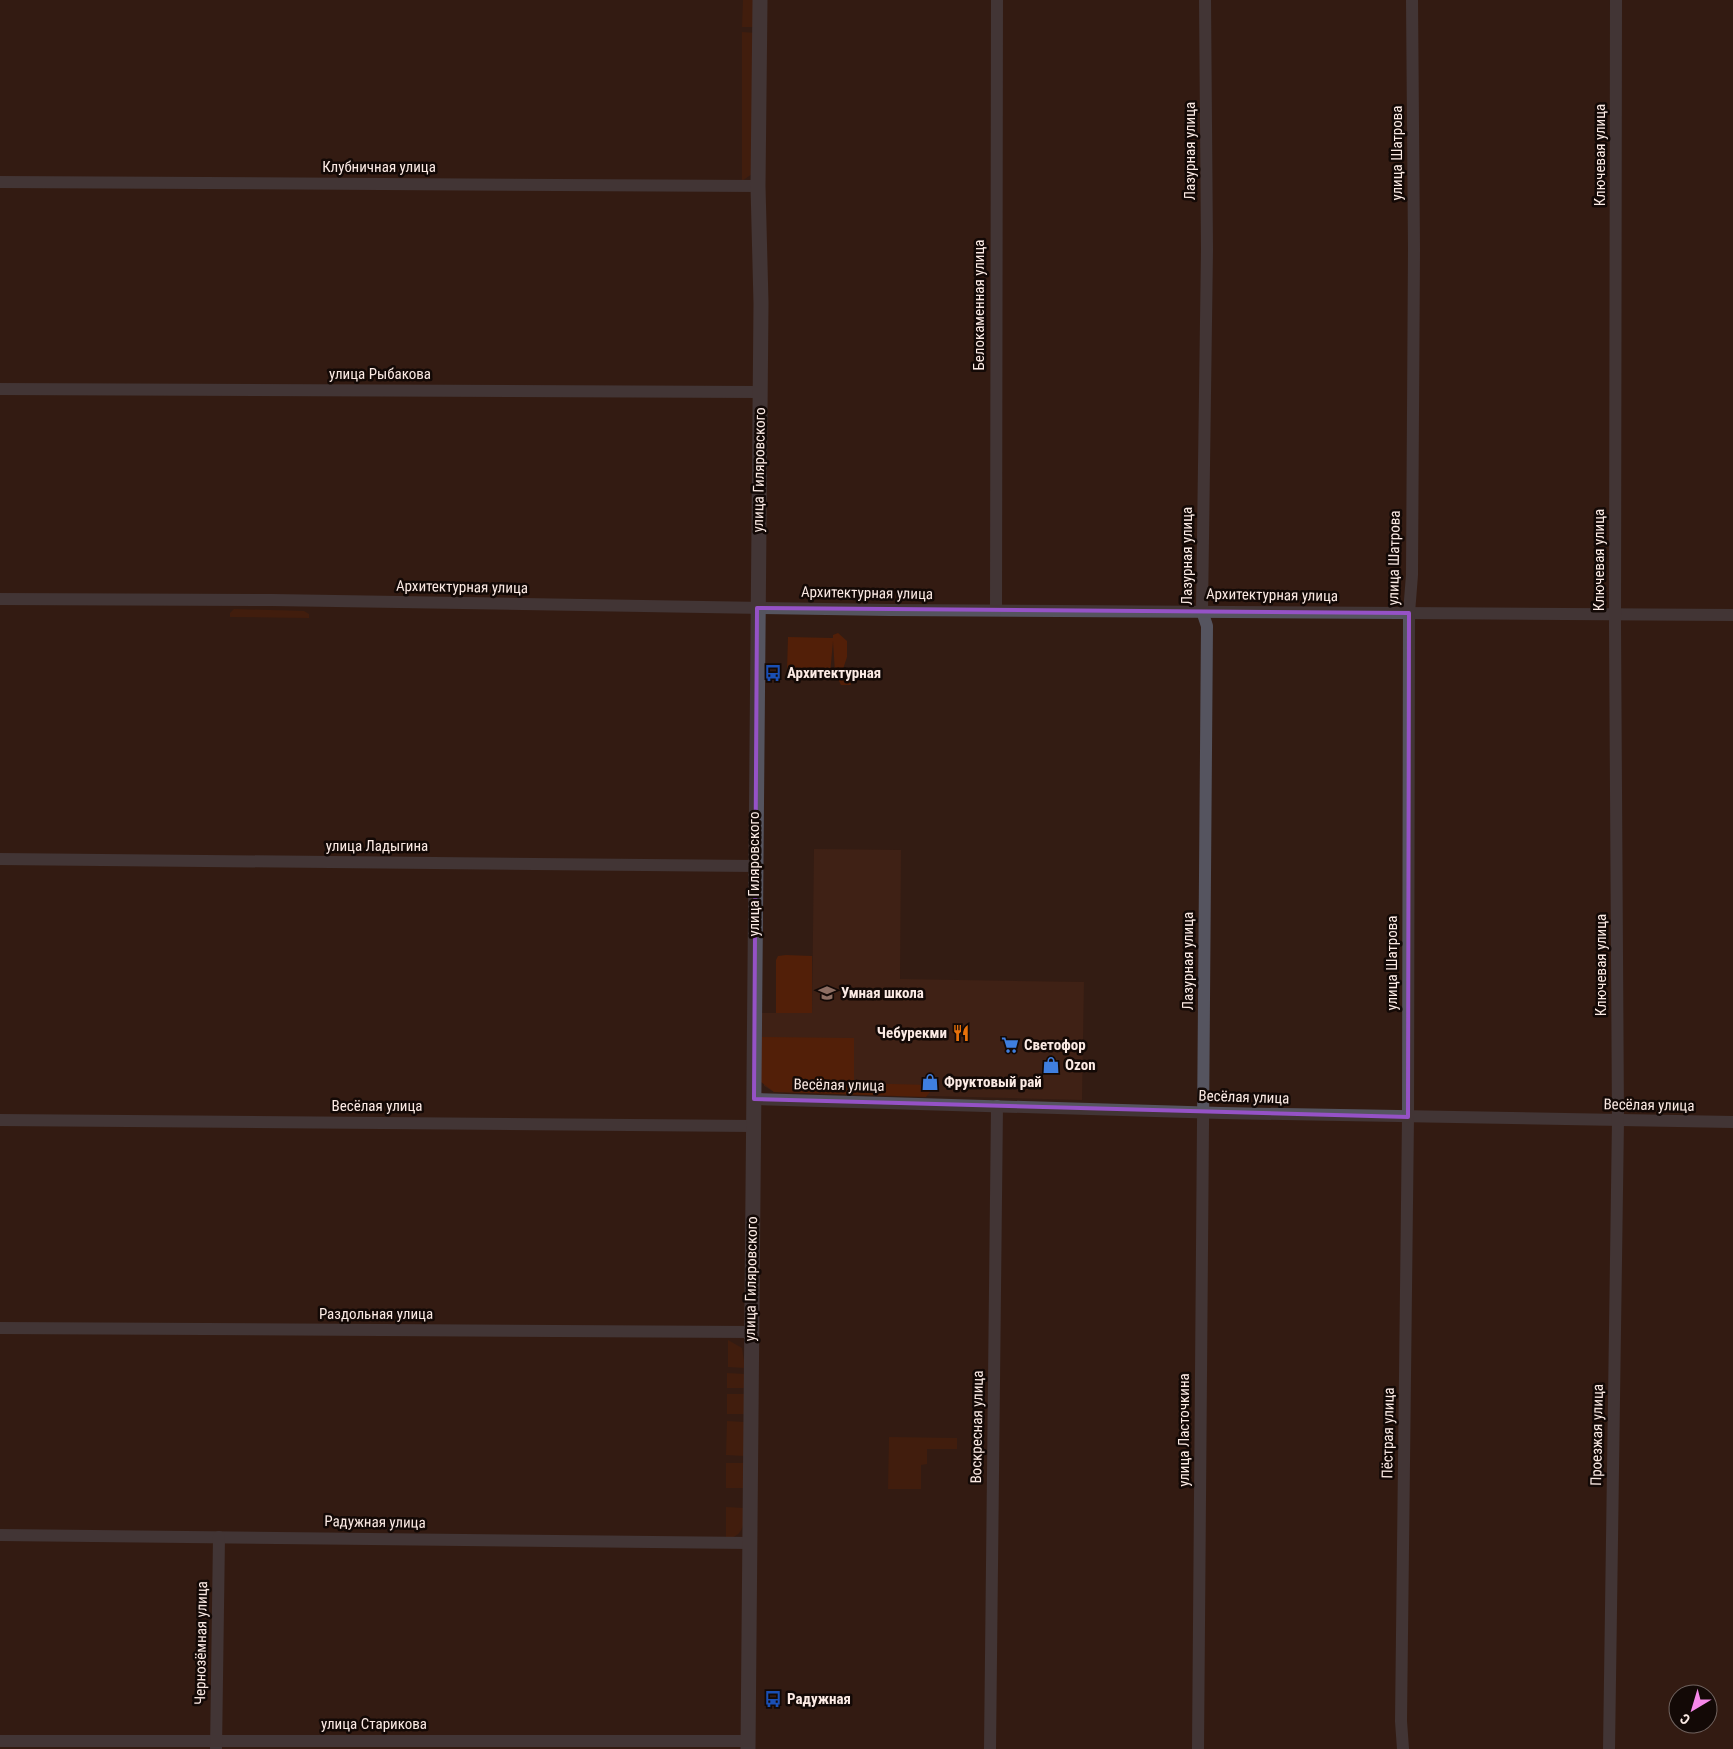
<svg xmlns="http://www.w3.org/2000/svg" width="1733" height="1749" viewBox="0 0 1733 1749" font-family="'Roboto Condensed',sans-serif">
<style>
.built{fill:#3f2115}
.green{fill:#521f08}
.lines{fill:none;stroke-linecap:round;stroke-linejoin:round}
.minor{stroke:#55545f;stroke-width:12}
.tertiary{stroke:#55545f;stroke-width:15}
.marked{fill:none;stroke:#9552c6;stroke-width:4;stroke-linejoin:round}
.labels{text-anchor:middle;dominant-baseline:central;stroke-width:5;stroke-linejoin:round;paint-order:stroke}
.street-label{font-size:15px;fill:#fbeae4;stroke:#130906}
.poi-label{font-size:15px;font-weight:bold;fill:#fbeae4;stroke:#130906;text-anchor:start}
</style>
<rect width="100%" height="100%" fill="#331c13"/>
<!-- built -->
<polygon class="built" points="814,849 901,850 900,979 1084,982 1082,1100 774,1092 764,1086 761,1013 812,1013"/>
<!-- green -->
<g class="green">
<polygon points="743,0 756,0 756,27 742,27"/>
<polygon points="742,32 756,33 752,174 742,181"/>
<polygon points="234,609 304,611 309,614 309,618 230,617 230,613"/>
<polygon points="838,633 847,641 847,657 843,669 849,675 851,685 841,685 835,673 833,641 830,675 787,671 788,637 833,638 833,635"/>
<polygon points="786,955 812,956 812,1013 776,1013 776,960 778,956"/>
<polygon points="761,1037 854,1038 854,1083 930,1085 930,1092 926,1097 774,1092 761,1082"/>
<polygon points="728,1340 742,1348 745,1368 728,1367"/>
<polygon points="727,1373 745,1374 744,1388 727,1388"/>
<rect x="727" y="1394" width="17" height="20"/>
<polygon points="727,1421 744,1422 744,1456 726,1455"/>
<polygon points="889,1437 957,1438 957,1449 927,1449 927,1464 921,1465 921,1489 888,1489"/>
<polygon points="726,1463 744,1463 743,1488 726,1488"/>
<path d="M726 1507 744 1508C744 1523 745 1536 726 1539Z"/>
</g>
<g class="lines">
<!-- minor -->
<g class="minor">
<polyline points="0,182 758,186"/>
<polyline points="0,389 760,392"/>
<polyline points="0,599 272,600 890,610 1733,615"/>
<polyline points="996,610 997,0"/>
<polyline points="0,859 754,866"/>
<polyline points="754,1099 1221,1113 1733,1122"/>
<polyline points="0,1120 753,1126"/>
<polyline points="0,1328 751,1332"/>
<polyline points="0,1535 750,1543"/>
<polyline points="0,1741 748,1741"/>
<polyline points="216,1749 219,1537"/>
<polyline points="990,1749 997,1106"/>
<polyline points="1198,1749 1207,626 1202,611 1207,249 1205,0"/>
<polyline points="1403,1749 1401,1721 1408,1117 1409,613 1412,575 1414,249 1412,0"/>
<polyline points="1609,1749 1618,1120 1615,626 1616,0"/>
</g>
<!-- tertiary -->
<polyline class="tertiary" points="748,1749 761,303 758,186 760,0"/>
</g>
<!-- marked area -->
<path d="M0 0H1733V1749H0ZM757 608 1409 613 1408 1117 754 1099Z" fill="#331c13" fill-opacity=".55" fill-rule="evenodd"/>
<path class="marked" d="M757 608 1409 613 1408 1117 754 1099Z"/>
<!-- icons -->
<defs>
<g id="bus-bare" transform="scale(1.35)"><path d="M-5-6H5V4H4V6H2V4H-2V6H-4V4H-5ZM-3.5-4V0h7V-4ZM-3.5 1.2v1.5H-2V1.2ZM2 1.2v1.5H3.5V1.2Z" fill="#1a4fb4" stroke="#130906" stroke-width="2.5" paint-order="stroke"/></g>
<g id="school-bare" transform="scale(1.35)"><path d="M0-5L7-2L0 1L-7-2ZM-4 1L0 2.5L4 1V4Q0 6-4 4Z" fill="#8d6e63" stroke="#130906" stroke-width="2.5" paint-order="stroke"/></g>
<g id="restaurant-bare" transform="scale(1.35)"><path d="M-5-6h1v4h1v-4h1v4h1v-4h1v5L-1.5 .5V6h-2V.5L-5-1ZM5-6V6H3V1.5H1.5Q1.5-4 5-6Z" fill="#e8710a" stroke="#130906" stroke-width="2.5" paint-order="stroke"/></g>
<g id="supermarket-bare" transform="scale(1.35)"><path d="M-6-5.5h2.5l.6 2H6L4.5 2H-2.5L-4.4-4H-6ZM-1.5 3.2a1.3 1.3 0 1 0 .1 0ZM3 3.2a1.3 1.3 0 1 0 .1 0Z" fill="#3f7fe0" stroke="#130906" stroke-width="2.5" paint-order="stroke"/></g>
<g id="shop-bare" transform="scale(1.35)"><path d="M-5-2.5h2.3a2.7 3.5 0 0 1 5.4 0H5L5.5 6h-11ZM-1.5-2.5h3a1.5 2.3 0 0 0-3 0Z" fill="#3f7fe0" stroke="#130906" stroke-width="2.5" paint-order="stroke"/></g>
</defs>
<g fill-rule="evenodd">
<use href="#bus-bare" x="773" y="673"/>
<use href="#school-bare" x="827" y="993"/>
<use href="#restaurant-bare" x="961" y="1033"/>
<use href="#supermarket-bare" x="1010" y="1045"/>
<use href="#shop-bare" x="1051" y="1065"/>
<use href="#shop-bare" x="930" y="1082"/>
<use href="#bus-bare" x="773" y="1699"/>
</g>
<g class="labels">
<!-- street labels -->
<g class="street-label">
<text transform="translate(1190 151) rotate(-90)">Лазурная улица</text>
<text transform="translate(1397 153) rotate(-90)">улица Шатрова</text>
<text transform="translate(1600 155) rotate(-90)">Ключевая улица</text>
<text x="379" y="167">Клубничная улица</text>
<text transform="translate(979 305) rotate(-90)">Белокаменная улица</text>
<text x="380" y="374">улица Рыбакова</text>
<text transform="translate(759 470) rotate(-89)">улица Гиляровского</text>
<text transform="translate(1187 556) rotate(-90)">Лазурная улица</text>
<text transform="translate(1394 558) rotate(-89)">улица Шатрова</text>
<text transform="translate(1599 560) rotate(-90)">Ключевая улица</text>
<text transform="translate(462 587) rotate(1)">Архитектурная улица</text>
<text transform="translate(867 593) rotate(1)">Архитектурная улица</text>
<text transform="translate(1272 595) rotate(1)">Архитектурная улица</text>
<text x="377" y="846">улица Ладыгина</text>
<text transform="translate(754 874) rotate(-90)">улица Гиляровского</text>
<text transform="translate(1188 961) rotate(-90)">Лазурная улица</text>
<text transform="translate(1392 963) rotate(-90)">улица Шатрова</text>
<text transform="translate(1601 965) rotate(-90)">Ключевая улица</text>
<text transform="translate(839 1085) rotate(1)">Весёлая улица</text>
<text transform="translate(1244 1097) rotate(2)">Весёлая улица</text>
<text transform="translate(1649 1105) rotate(1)">Весёлая улица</text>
<text x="377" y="1106">Весёлая улица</text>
<text transform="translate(751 1279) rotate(-89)">улица Гиляровского</text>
<text x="376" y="1314">Раздольная улица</text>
<text transform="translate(977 1427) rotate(-89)">Воскресная улица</text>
<text transform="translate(1184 1430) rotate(-90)">улица Ласточкина</text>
<text transform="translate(1388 1433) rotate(-89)">Пёстрая улица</text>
<text transform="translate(1597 1435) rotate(-89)">Проезжая улица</text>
<text transform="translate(375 1522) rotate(1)">Радужная улица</text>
<text transform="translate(201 1643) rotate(-89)">Чернозёмная улица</text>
<text x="374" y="1724">улица Старикова</text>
</g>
<!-- poi labels -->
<g class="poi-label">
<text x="787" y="673">Архитектурная</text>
<text x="841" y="993">Умная школа</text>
<text x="947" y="1033" text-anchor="end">Чебурекми</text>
<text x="1024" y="1045">Светофор</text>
<text x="1065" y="1065">Ozon</text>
<text x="944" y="1082">Фруктовый рай</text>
<text x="787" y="1699">Радужная</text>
</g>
</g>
<!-- north arrow -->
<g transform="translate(1693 1709) rotate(218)"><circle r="24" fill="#130906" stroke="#70635f"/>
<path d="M0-4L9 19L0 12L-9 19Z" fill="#f888ea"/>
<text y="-8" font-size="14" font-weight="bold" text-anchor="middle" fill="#fbeae4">С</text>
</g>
</svg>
